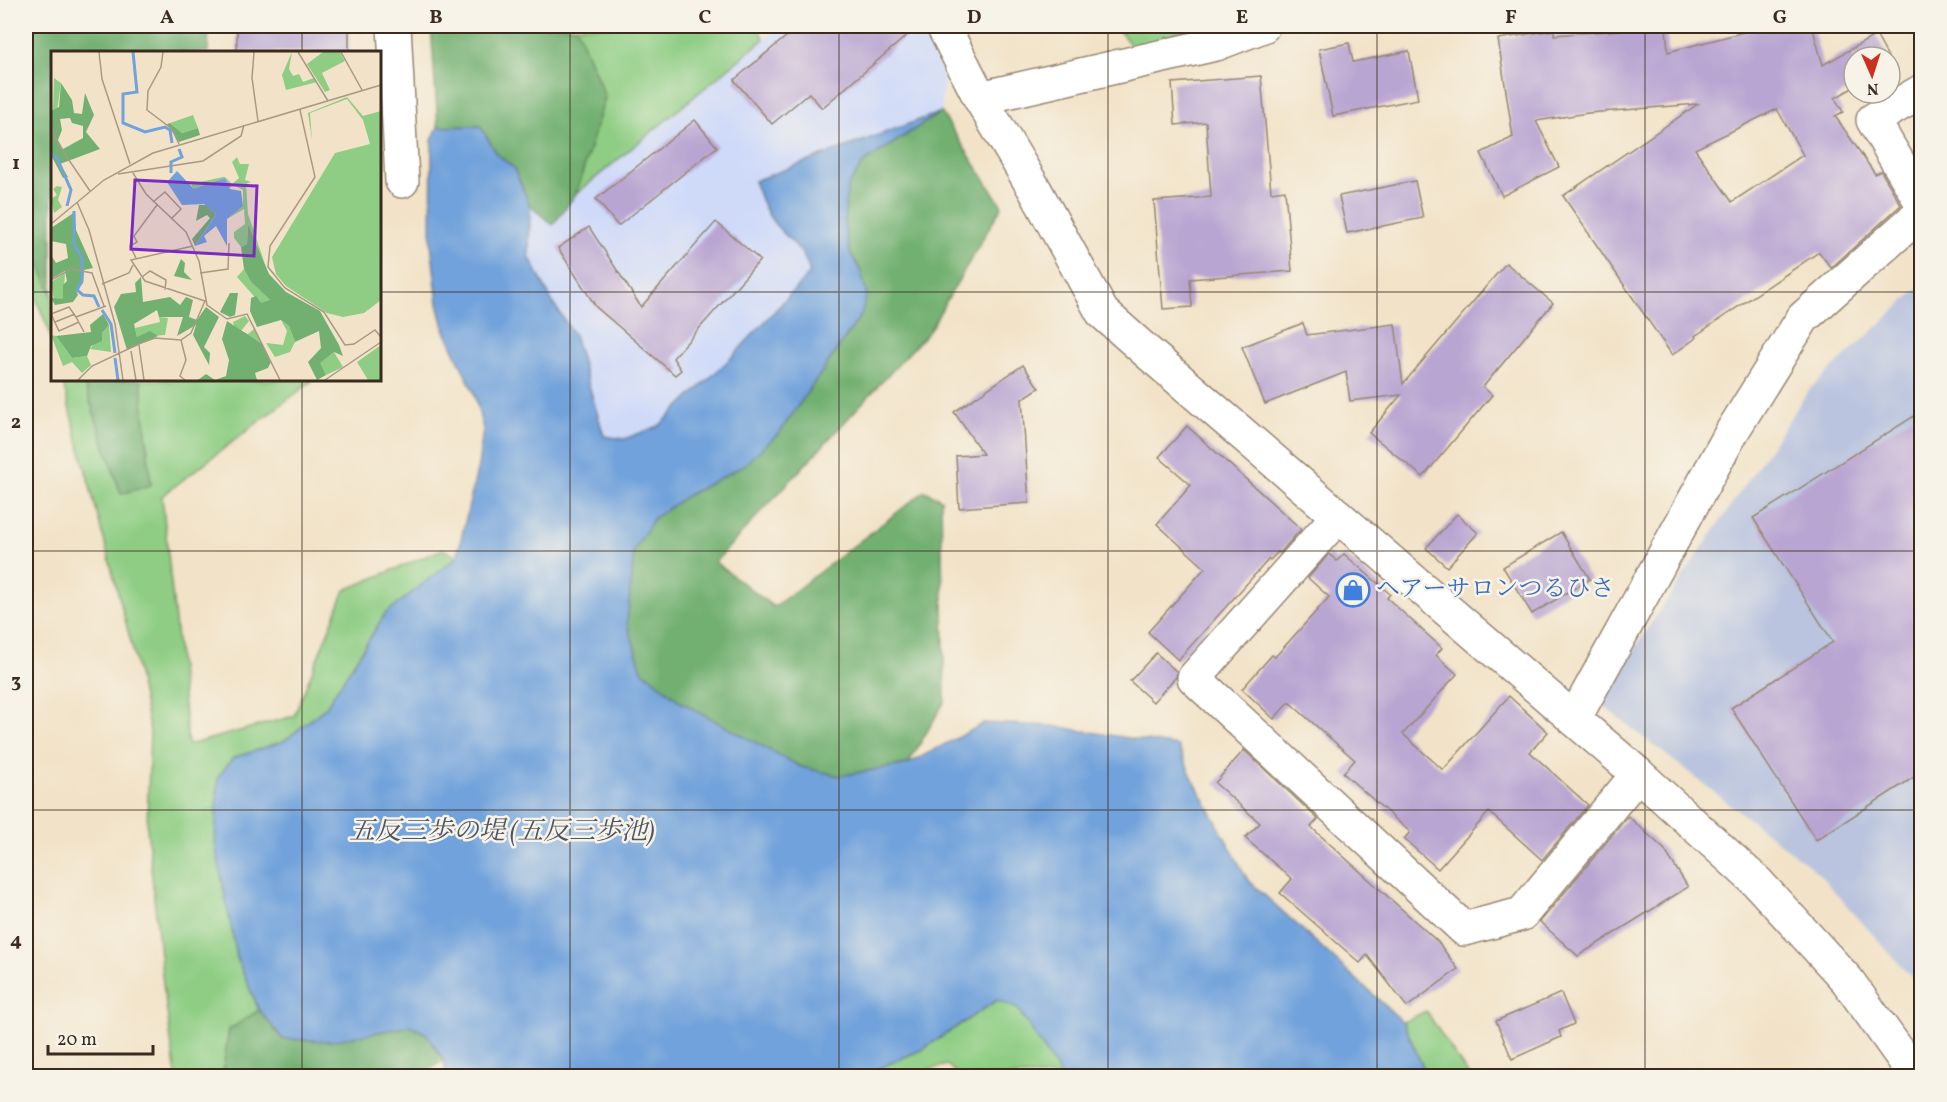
<svg xmlns="http://www.w3.org/2000/svg" width="1947" height="1102" viewBox="0 0 1947 1102" font-family="Vollkorn,'Noto Serif JP',serif">
<style>
.built{fill:#cfdaf9}
.industrial{fill:#bac4de}
.green{fill:#8ecd83;stroke:#647c50;stroke-width:1.5}
.forest{fill:#72b071;stroke:#566d48;stroke-width:1.5}
.water{fill:#71a2db;stroke:#56667c;stroke-width:1.5}
.building{fill:#b9a5d2;fill-rule:evenodd}
.lines{fill:none;stroke-linecap:round;stroke-linejoin:round}
.minor-casing{stroke:#968673;stroke-width:36}
.minor{stroke:#fff;stroke-width:33}
.grid{fill:none;stroke:#3b2a1e;stroke-width:1.5;stroke-opacity:0.55}
.labels{text-anchor:middle;dominant-baseline:central;stroke-width:5;stroke-linejoin:round;paint-order:stroke}
.shop-label{font-size:24px;fill:#366cbe;stroke:#f7f3e8;text-anchor:start}
.water-label{font-size:26px;font-style:italic;fill:#4e5460;stroke:#f7f3e8}
.inset-river{fill:none;stroke:#71a2db;stroke-width:3}
.inset-road{fill:none;stroke:#a99984;stroke-width:1.5}
.view{fill:#7b2cbf;fill-opacity:0.15;stroke:#7b2cbf;stroke-width:3}
.inset-edge{fill:none;stroke:#3b2a1e;stroke-width:3}
.neatline{fill:none;stroke:#3b2a1e;stroke-width:2}
.grid-label{font-size:20px;text-anchor:middle;font-weight:bold;fill:#3b2a1e}
</style>
<rect width="100%" height="100%" fill="#f7f3e8"/>
<filter id="ink" filterUnits="userSpaceOnUse"><feTurbulence type="fractalNoise" baseFrequency=".0167" numOctaves="2"/><feDisplacementMap in="SourceGraphic" scale="12" xChannelSelector="R" yChannelSelector="G"/><feConvolveMatrix kernelMatrix="1 2 1 2 8 2 1 2 1" color-interpolation-filters="sRGB"/></filter>
<filter id="wash" filterUnits="userSpaceOnUse"><feTurbulence type="fractalNoise" baseFrequency=".008" numOctaves="4" result="noise"/><feDisplacementMap in="SourceGraphic" scale="24" xChannelSelector="R" yChannelSelector="G"/><feGaussianBlur stdDeviation="1.35" result="paint"/><feColorMatrix in="noise" values="0 0 0 0 0 0 0 0 0 0 0 0 0 0 0 0 0 1.4 0 .05"/><feComposite in="paint" operator="in"/></filter>
<g filter="url(#wash)">
<rect width="100%" height="100%" fill="#f2e3c8"/>
<!-- built -->
<polygon class="built" points="780,26 918,26 944,75 941,112 755,181 764,207 775,224 806,257 810,273 732,357 659,426 624,439 605,436 574,335 553,303 529,256 530,206 553,224 576,194"/>
<!-- industrial -->
<polygon class="industrial" points="1921,286 1921,988 1816,871 1598,702 1809,390"/>
<!-- green -->
<g class="green">
<polygon points="576,26 757,26 764,39 576,194 605,97"/>
<polygon points="1115,26 1209,26 1134,49"/>
<polygon points="26,232 52,295 52,344 48,328 26,274"/>
<polygon points="62,380 83,380 121,494 151,484 141,380 313,380 162,496 188,745 294,716 345,590 443,549 457,557 385,614 326,707 284,741 233,758 237,958 259,1010 229,1030 222,1076 176,1076 163,984 147,828 150,731 133,650"/>
<polygon points="997,1000 1018,1009 1061,1076 960,1076 947,1065 905,1076 856,1076 866,1074 923,1049"/>
<polygon points="1426,1011 1469,1076 1427,1076 1403,1022"/>
</g>
<!-- forest -->
<g class="forest">
<polygon points="26,26 209,26 208,52 52,52 52,295 26,232"/>
<polygon points="431,26 576,26 605,97 576,194 553,225 530,206 514,169 497,154 480,126 438,127"/>
<polygon points="941,112 1002,206 929,331 715,562 774,607 925,491 941,499 945,701 908,764 839,776 801,767 682,703 642,670 627,623 634,550 654,518 688,495 743,466 780,432 861,315 860,269 850,253 845,228 845,204 848,186 864,162"/>
<polygon points="83,380 141,380 151,485 121,494"/>
<polygon points="259,1010 283,1039 372,1033 410,1026 426,1033 444,1060 420,1076 222,1076 229,1030"/>
</g>
<!-- water -->
<path class="water" d="M941 112 864 162 848 186 845 204V228L850 253 860 269 867 295 861 315 780 432 743 466 688 495 654 518 634 550 627 623 642 670 682 703 801 767 839 776 908 764 985 723 1053 726 1178 746 1193 779 1248 880 1403 1022 1427 1076H1061L1018 1009 997 1000 923 1049 866 1074 856 1076H446L444 1060 426 1033 410 1026 331 1041 283 1039 259 1010 237 958 215 844 218 777 233 758 284 741 326 707 385 614 457 557 478 466 483 429 474 393 445 331 438 304 431 243 432 140 438 127 480 126 497 154 514 168 530 206 529 256 553 303 574 335 604 436 624 439 659 426 732 357 810 273C804 248 790 242 775 224 764 211 760 196 754 181Z"/>
<g id="blocks">
<!-- building -->
<g class="building">
<rect x="237" y="26" width="112" height="26"/>
<polygon points="799,26 918,26 822,108 809,93 772,124 734,80"/>
<path d="M1767 26H1812L1823 65 1876 35 1888 57H1854V87L1835 98 1843 112 1835 116 1875 174 1881 171 1901 205 1831 268 1819 252 1695 336 1696 338 1672 355 1563 196 1698 104 1588 113 1536 121 1559 167 1502 196 1481 153 1513 137 1498 39 1554 30V35L1666 27 1668 52ZM1777 109 1803 155 1732 202 1695 149Z"/>
<polygon points="1349,43 1353,62 1409,51 1418,99 1333,116 1319,49"/>
<polygon points="1261,76 1271,192 1285,190 1292,271 1190,279 1192,307 1163,309 1154,201 1211,197 1206,122 1175,125 1172,83"/>
<polygon points="695,120 717,147 618,226 596,199"/>
<polygon points="1415,181 1423,218 1347,233 1339,196"/>
<polygon points="716,222 760,260 673,358 681,370 675,375 596,307 558,248 589,227 641,307"/>
<polygon points="1506,263 1553,303 1483,387 1492,395 1423,477 1369,433 1401,395 1350,401 1346,372 1265,404 1242,347 1303,323 1307,335 1395,324 1403,384"/>
<polygon points="1023,365 1039,388 1022,399 1029,503 959,508 956,456 983,454 954,412"/>
<polygon points="1922,411 1922,772 1816,840 1731,708 1833,642 1753,518"/>
<polygon points="1187,426 1301,529 1280,553 1278,552 1270,560 1269,559 1178,660 1148,632 1205,568 1157,524 1191,485 1159,457"/>
<polygon points="1457,514 1478,533 1447,567 1426,548"/>
<polygon points="1561,532 1590,579 1532,614 1503,567"/>
<polygon points="1329,554 1337,561 1344,554 1390,594 1387,598 1442,648 1436,655 1457,674 1403,734 1443,770 1509,696 1548,732 1530,752 1588,805 1542,860 1489,812 1438,869 1404,839 1410,832 1343,773 1355,760 1289,702 1274,719 1242,689 1272,655 1275,657 1329,597 1308,578"/>
<polygon points="1156,653 1177,672 1176,677 1153,702 1130,681"/>
<polygon points="1244,750 1318,819 1311,827 1438,942 1458,969 1407,1007 1367,955 1360,963 1280,893 1292,879 1245,838 1260,823 1215,783"/>
<polygon points="1628,816 1664,849 1688,887 1578,956 1540,922"/>
<polygon points="1561,993 1574,1024 1559,1031 1561,1037 1512,1059 1496,1021"/>
</g>
</g>
</g>
<g filter="url(#ink)">
<use href="#blocks" fill-opacity="0" stroke="#968673" stroke-width="1.5"/>
<g class="lines">
<!-- minor casing -->
<g class="minor-casing">
<g id="minor">
<polyline points="394,26 402,181"/>
<polyline points="943,26 980,98 1035,190 1102,312 1146,351 1638,774 1757,882 1847,980 1916,1076"/>
<polyline points="1922,91 1873,120 1922,203"/>
<polyline points="980,98 1216,44 1263,26"/>
<polyline points="1338,516 1194,678 1464,929 1522,914 1638,774"/>
<polyline points="1574,719 1733,430 1803,318 1922,212"/>
</g>
</g>
<!-- minor -->
<use href="#minor" class="minor"/>
</g>
</g>
<!-- grid -->
<path class="grid" d="M302 26V52M570 26V1076M839 26V1076M1108 26V1076M1377 26V1076M1645 26V1076M26 292H52M380 292H1922M302 380V1076M26 551H1922M26 810H1922"/>
<!-- icons -->
<defs>
<g id="shop-ring" transform="scale(1.725)"><circle r="9.5" fill="#f7f3e8" stroke="#3f7fe0" stroke-width="1.5"/><path d="M-5-2.5h2.3a2.7 3.5 0 0 1 5.4 0H5L5.5 6h-11ZM-1.5-2.5h3a1.5 2.3 0 0 0-3 0Z" fill="#3f7fe0"/></g>
</defs>
<g fill-rule="evenodd">
<use href="#shop-ring" x="1353" y="590"/>
</g>
<g class="labels">
<!-- shop labels -->
<g class="shop-label">
<text x="1376" y="590">ヘアーサロンつるひさ</text>
</g>
<!-- water labels -->
<g class="water-label">
<text x="502" y="832">五反三歩の堤 (五反三歩池)</text>
</g>
</g>
<!-- overview -->
<g transform="translate(51 51)">
<rect width="330" height="330" fill="#f2e3c8"/>
<path d="M241 1 238 18 242 25 248 23 252 31 263 27 266 31 235 39 231 24ZM272 1H289L294 10 271 22 279 39 274 41 256 13ZM3 27 10 32 6 60H2ZM296 46 312 65 330 60V249L313 262 292 266 276 262 235 235 225 223 221 206 284 102 319 93 312 69 296 48 259 62 261 89 257 62ZM142 64 147 77 131 82 119 72ZM186 106 189 113H198L194 129 200 131 195 133 197 163 214 213 197 173 196 193 190 196 183 187V181L194 173 193 158 176 168 192 155V139L183 134 178 137 174 127 143 139 140 133 172 126H174L181 133 188 127 181 111ZM6 135 11 136 7 149 11 156 3 162 0 148 6 144 2 138ZM193 218 200 231 219 249 218 252H209L186 226ZM14 222 12 248 3 249 0 231ZM194 265 198 270 190 280 197 283 203 278 211 293 184 279 182 271ZM108 266 117 267 114 284 86 286 84 277 109 271ZM230 269 238 275 244 291 239 301 224 306 215 292 232 294 236 280ZM58 274 60 301 39 298 51 282ZM0 284 5 285 21 307 36 305 40 314 31 322 21 311 12 315ZM330 294V329H317L306 311ZM283 301 292 316 275 324 268 312Z" fill="#8ecd83"/>
<path d="M10 32 21 49 23 62 31 63 34 42 43 64 35 81 49 98 9 113 17 126 12 127 0 104V60L8 56ZM19 67 21 72 32 75V87L12 98 7 89 11 79 9 68ZM119 72 131 82 147 77 149 84 128 91 116 73ZM148 154H155L165 163 144 195 141 188 159 167 156 164 145 170ZM24 161 25 179 42 217 33 219 32 232 25 239 27 244 22 251 4 254 0 247 12 248V234L16 230 14 220 0 228V204L5 212 17 207 15 193 0 190V177ZM197 173 218 223 235 241 269 260 288 294 292 305 283 301 269 312 275 324 266 329 257 311 270 297 268 280 244 291 238 275 230 269 206 276 199 260 200 247 205 245 210 252 219 249 200 231 193 218 190 196 196 193ZM130 208 134 212 133 221 141 229 123 225ZM90 226 92 251 119 246 129 254 135 246 142 249 138 266 146 269 155 256 168 266 153 296 159 302 158 314 142 284 145 274 126 285 132 266H108L106 259 83 273 86 286 99 280 107 285 76 299 63 256 70 243 85 241 84 232ZM179 242H187L184 264 179 266 169 261ZM52 263 58 274 51 282V290L40 295 36 305 21 307 5 285 40 281 39 274ZM176 270 211 293 220 311 217 317 204 322 206 329H147L155 323 164 329 175 325 178 309 171 288Z" fill="#72b071" fill-rule="evenodd"/>
<path d="M126 120 143 138 174 127 179 138 190 140 192 155 176 168V195L165 175 153 185 156 191 144 195 165 163 153 153 131 154 116 131Z" fill="#71a2db"/>
<path class="inset-river" d="M82 1 86 41 72 43V72L94 81 114 76 119 79 121 92M0 102 6 107 20 139 16 155M120 122V111L131 106 128 98M23 160V193L31 207V230L26 239 32 244 43 245 48 256M51 259 60 273 64 302M64 307 67 329"/>
<path class="inset-road" d="M48 1 51 28 79 113M112 1 110 16 97 40 96 59 121 78 128 93M203 1 201 27 207 70M247 1 277 50M290 1 311 39M249 59 264 126 219 195 217 216 234 237 273 261 294 294 303 293 324 279 330 286M0 73 7 93 39 140M82 122 95 143 135 181 148 210 156 254 176 268 196 263 229 329M67 123 152 110 190 85 193 74M26 151 38 179 64 273 72 329M102 151 114 141 130 158 120 168M0 173 53 129 102 102 330 34M85 207 79 195 86 191 83 185 106 154M149 222 177 218 178 192M91 226 99 220 115 229 114 239M0 229 20 218 41 222 53 255M51 233 78 222 82 214M0 263 8 280 28 271M0 263 18 256 25 266M4 271 24 263M33 281 25 266 55 255M130 289 135 309 129 325 134 329M88 294 93 329M80 300 85 329M27 329 41 315 90 292 104 287 130 289 140 282 154 250 94 230 80 209 142 195M274 329 330 291"/>
<path class="view" d="M84 129 206 135 203 205 80 198Z"/>
<rect width="330" height="330" class="inset-edge"/>
</g>
<!-- margin -->
<rect width="1947" height="1102" fill="none" stroke="#f7f3e8" stroke-width="66"/>
<!-- north arrow -->
<g transform="translate(1872 75) rotate(177)"><circle r="28" fill="#f7f3e8" stroke="#aca397" stroke-width="1.5"/>
<path d="M0-4.5L10 22L0 15L-10 22Z" fill="#c8321e"/>
<text y="-9" font-size="16" font-weight="bold" text-anchor="middle" fill="#3b2a1e">N</text>
</g>
<!-- scale -->
<path d="M48 1045v9h105v-9" fill="none" stroke="#3b2a1e" stroke-width="3"/>
<text x="57" y="1045" font-size="18" fill="#3b2a1e" stroke="#f7f3e8" stroke-width="4.5" paint-order="stroke">20 m</text>
<rect x="33" y="33" width="1881" height="1036" class="neatline"/>
<g class="grid-label">
<text x="167" y="23">A</text>
<text x="436" y="23">B</text>
<text x="705" y="23">C</text>
<text x="974" y="23">D</text>
<text x="1242" y="23">E</text>
<text x="1511" y="23">F</text>
<text x="1780" y="23">G</text>
<text x="16" y="169">1</text>
<text x="16" y="428">2</text>
<text x="16" y="687">3</text>
<text x="16" y="946">4</text>
</g>
</svg>
